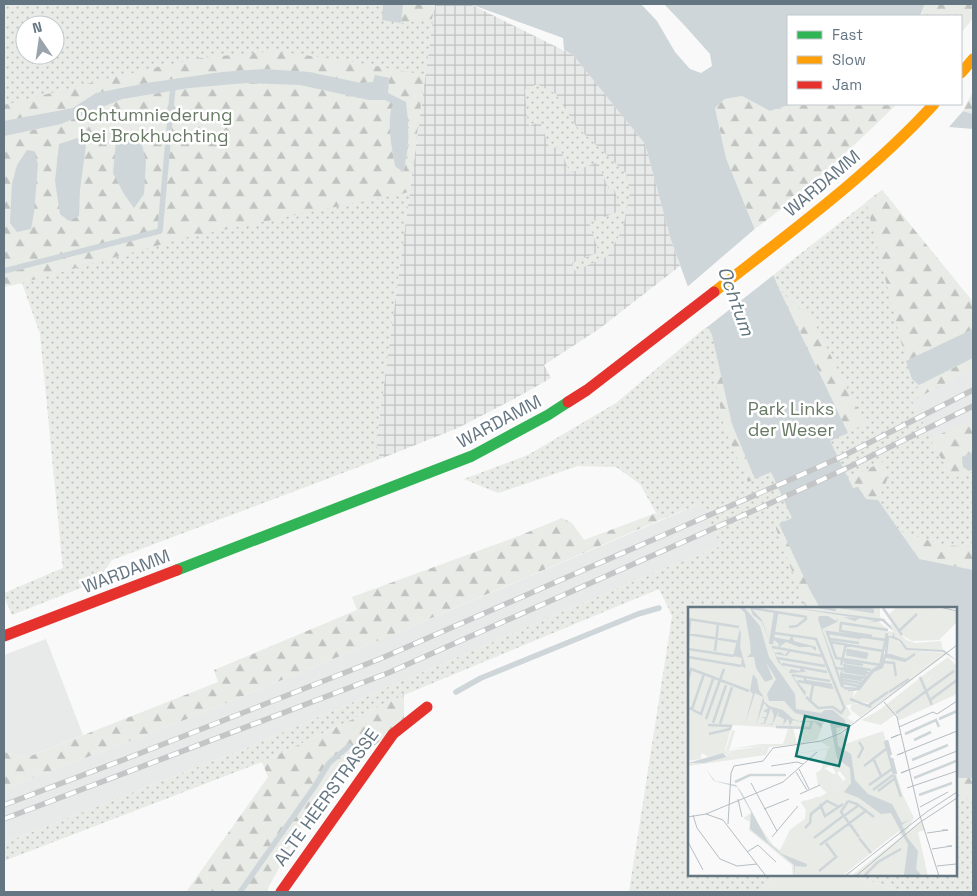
<svg xmlns="http://www.w3.org/2000/svg" width="977" height="896" viewBox="0 0 977 896" font-family="'Space Grotesk',sans-serif">
<style>
.built{fill:#e8e9e9}
.industrial{fill:url(#industrial-grid)}
.grass{fill:url(#grass-dots);fill-rule:evenodd}
.forest{fill:url(#forest-firs);fill-rule:evenodd}
.garden{fill:#e8ebe6}
.water{fill:#ced6d9}
.pier{fill:#f9f9f9}
.lines{fill:none;stroke-linecap:round;stroke-linejoin:round}
.stream{stroke:#ced6d9;stroke-width:5.5}
.fast{stroke:#30b455;stroke-width:11}
.slow{stroke:#ff9f0a;stroke-width:11}
.jam{stroke:#e5322d;stroke-width:11}
.rail-casing{stroke:#c3c5c6;stroke-width:5.5}
.rail{stroke:#fff;stroke-width:4;stroke-dasharray:11;stroke-linecap:butt}
.labels{text-anchor:middle;dominant-baseline:central;stroke-width:5;stroke-linejoin:round;paint-order:stroke}
.park-label{font-size:18px;fill:#687a64;stroke:#fff}
.street-label{font-size:18px;fill:#657683;stroke:#fff}
.water-label{font-size:19px;font-style:italic;fill:#60757c;stroke:#fff}
.inset-river{fill:none;stroke:#ced6d9;stroke-width:2.5}
.inset-road{fill:none;stroke:#b5bdc3;stroke-width:1}
.view{fill:#0f766e;fill-opacity:0.15;stroke:#0f766e;stroke-width:2.5}
.inset-edge{fill:none;stroke:#657683;stroke-width:2.5}
</style>
<defs>
<pattern id="industrial-grid" width="8" height="8" patternUnits="userSpaceOnUse" patternTransform="scale(1.25)"><rect width="8" height="8" fill="#e8e9e9"/><path d="M0 4h8M4 0v8" fill="none" stroke="#c0c1c2"/></pattern>
<pattern id="grass-dots" width="8" height="8" patternUnits="userSpaceOnUse" patternTransform="scale(1.25)"><rect width="8" height="8" fill="#e8ebe6"/><path d="M2 2h.1M6 6h.1" fill="none" stroke="#c0c3c0" stroke-width="1.8" stroke-linecap="round"/></pattern>
<pattern id="forest-firs" width="22" height="20" patternUnits="userSpaceOnUse" patternTransform="scale(1.25)"><rect width="22" height="20" fill="#e8ebe6"/><path d="M5 1l3.5 6h-7zM16 11l3.5 6h-7z" fill="#c0c3c0"/></pattern>
</defs>
<rect width="100%" height="100%" fill="#f9f9f9"/>
<!-- built -->
<g class="built">
<polygon points="973,369 973,419 848,478 848,433"/>
<polygon points="771,471 721,546 658,571 249,747 4,843 4,789 192,717 401,631 702,503"/>
<polygon points="46,639 83,735 28,757 4,752 4,655"/>
</g>
<!-- industrial -->
<polygon class="industrial" points="435,4 470,4 573,55 645,144 671,240 680,266 599,329 544,365 551,378 514,399 458,428 380,459 376,443"/>
<!-- grass -->
<g class="grass">
<path d="M4 4H435L376 443 380 459 112 560 96 582 12 615 4 597V593L63 568 62 560 40 334 22 283 4 287ZM25 25H55V55H25Z"/>
<polygon points="537,84 556,94 576,126 626,173 630,192 623,228 608,256 575,271 572,263 599,252 589,223 622,210 614,189 609,190 598,162 570,173 559,146 550,149 540,122 529,126 527,116 525,90"/>
<polygon points="882,190 973,302 973,369 912,401 931,439 973,419 973,892 907,892 855,877 852,875 956,875 956,608 690,608 690,875 774,875 759,892 629,892 672,616 659,589 404,695 262,762 4,861 4,843 249,747 658,571 721,546 702,503 660,520 640,484 616,467 578,466 498,493 464,479 528,455 616,403 700,332"/>
</g>
<!-- forest -->
<g class="forest">
<polygon points="403,4 435,4 432,19 401,23"/>
<polygon points="925,4 973,4 973,18 961,33 961,16 921,16"/>
<path d="M274 51 348 61 425 75 409 192 188 237 22 283 4 287V136L61 124 122 99 189 88 246 83 300 85 369 100H385L394 104C386 119 392 149 395 166L403 172 408 156 409 124 388 93 389 78 375 75 373 82 361 83 309 72 264 69 222 72 147 83 96 93 73 108 4 121V105L110 78 200 58ZM59 144 80 190 79 216Z"/>
<polygon points="973,91 973,114 963,111"/>
<path d="M742 96 770 111 792 104H897C851 148 806 192 755 229L726 158 715 108 725 99Z"/>
<polygon points="882,190 973,302 973,329 906,361 866,202"/>
<polygon points="780,289 814,322 865,424 848,433"/>
<polygon points="717,355 732,424 755,479 748,482 724,428 714,372"/>
<polygon points="973,358 973,369 911,401 919,385"/>
<polygon points="973,419 973,452 962,457 963,467 969,471 953,479 930,439"/>
<polygon points="885,461 887,480 878,500 866,499 858,487 853,489 848,478"/>
<polygon points="656,513 660,520 401,631 192,717 4,789 4,752 28,757 218,682 214,670 357,610 352,597 516,537 562,518 572,523 584,540"/>
<polygon points="779,524 810,590 820,608 806,608 775,526"/>
<polygon points="899,531 943,545 973,547 973,570 919,559"/>
<polygon points="404,695 404,722 323,786 266,892 186,892 268,777 262,762"/>
<polygon points="956,778 973,778 973,798 956,799"/>
</g>
<!-- garden -->
<polygon class="garden" points="774,875 852,875 855,877 907,892 759,892"/>
<!-- water -->
<g class="water">
<polygon points="383,4 403,4 401,23 382,20"/>
<polygon points="470,4 641,4 657,21 675,52 690,69 701,73 712,66 710,54 685,26 664,4 925,4 920,16 788,16 788,104 792,104 770,111 742,96 725,99 715,108 726,158 779,289 848,433 830,441 853,488 858,487 866,499 878,500 919,559 973,570 973,778 956,778 956,608 820,608 810,590 779,524 792,518 771,472 755,479 732,424 712,335 688,287 671,240 645,144 573,55 564,50 563,38"/>
<path d="M264 69 309 72 361 83 373 82 375 75 389 78 388 93 406 102C409 127 410 148 403 172L395 166C392 148 386 121 393 104L385 100H369L300 85 246 83 189 88 122 99 61 124 4 136V121L73 108 96 93 147 83 222 72Z"/>
<polygon points="963,111 973,114 973,129 949,127"/>
<polygon points="125,131 139,133 146,161 144,194 134,208 124,194 113,173 116,141"/>
<polygon points="78,138 86,145 80,190 79,216 69,221 60,214 55,181 59,144"/>
<polygon points="27,150 34,151 38,164 34,213 31,229 17,232 10,223 12,184 17,165"/>
<polygon points="973,329 973,358 919,385 912,379 906,361"/>
<polygon points="973,452 973,469 969,471 963,467 962,457"/>
</g>
<!-- pier -->
<polygon class="pier" points="757,227 776,273 706,328 686,288"/>
<g class="lines">
<!-- stream -->
<g class="stream">
<polyline points="4,271 160,231 173,86"/>
<polyline points="456,692 481,678 638,614 659,608"/>
<polyline points="240,892 315,786 329,763 349,746"/>
</g>
<!-- fast -->
<polyline class="fast" points="177,570 472,456 548,415 568,402"/>
<!-- slow -->
<g class="slow">
<polyline points="961,73 973,59"/>
<path d="M714 292C789 233 869 175 934 104"/>
</g>
<!-- jam -->
<g class="jam">
<polyline points="568,402 587,390 714,292"/>
<polyline points="4,636 177,570"/>
<polyline points="281,892 393,734 427,707"/>
</g>
<!-- rail casing -->
<g class="rail-casing">
<g id="rail">
<polyline points="4,805 128,758 382,658 776,486 841,457 973,390"/>
<polyline points="4,819 388,673 782,498 845,469 973,406"/>
</g>
</g>
<!-- rail -->
<use href="#rail" class="rail"/>
</g>
<g class="labels">
<!-- park labels -->
<g class="park-label">
<text x="154" y="114">Ochtumniederung<tspan x="154" dy="21">bei Brokhuchting</tspan></text>
<text x="791" y="408">Park Links<tspan x="791" dy="21">der Weser</tspan></text>
</g>
<!-- street labels -->
<g class="street-label">
<text transform="translate(822 183) rotate(-40)">WARDAMM</text>
<text transform="translate(499 421) rotate(-28)">WARDAMM</text>
<text transform="translate(126 571) rotate(-21)">WARDAMM</text>
<text transform="translate(326 797) rotate(-54)">ALTE HEERSTRASSE</text>
</g>
<!-- water labels -->
<g class="water-label">
<text transform="translate(736 301) rotate(70)">Ochtum</text>
</g>
</g>
<!-- overview -->
<g transform="translate(688 607)">
<rect width="269" height="269" fill="#f9f9f9"/>
<path d="M0 0H192V10L199 13 190 14 200 22 194 59 172 82 166 84 164 93 171 96 159 98 151 109 157 113 145 129 142 117 137 113 129 133 109 137 114 135 115 122 44 118 37 143 47 151 39 152V148L35 146 20 150 16 147H13V152L0 154ZM195 124 214 186 226 211 218 226 233 215 237 223 230 225 240 269H163L213 230 211 224 154 269H105L104 258 61 223 62 215 55 211 63 206 49 180 43 178 49 180 64 208 85 238 93 244 102 223 117 212 118 203 113 195 134 189 158 172 146 157 133 163 140 142 78 151 143 141 133 135 155 126 158 135 154 138Z" fill="#e8ebe6"/>
<path d="M253 44 259 47 172 110 162 102 164 97H181L201 85 256 46ZM260 50 243 63 244 68 235 78 231 71 197 96ZM137 80 149 82 163 107 159 111 166 115 148 127V121L157 113 145 103 148 98 145 92 151 91 149 87ZM105 112 135 116 133 121H105L109 137 81 140 78 148 0 159V156L76 145 75 139 41 142 73 137H95L101 119H105ZM127 190H134L132 195 134 198 123 207 122 218 115 225 132 239 125 248 128 238 124 234 127 239 124 237 121 241 120 230 105 234V227L98 243 111 238 108 247 122 257 128 266 133 262 139 269H105L104 258 84 242 107 258 113 259 110 260 111 266 114 263 123 265 118 256 91 245 102 223 117 212 118 203 113 195 117 193 118 200ZM200 213 207 221 204 228 210 224 154 269H146L147 262 152 259 155 263 161 262 165 255 184 241 179 237H187L193 232 198 223 193 215ZM213 232 211 267 199 252 187 262 189 257 174 269H169Z" fill="#e8ebe6"/>
<path d="M209 0 261 2 269 5V15L251 33 224 34 214 28 199 9ZM202 15 218 33 227 36 253 34 255 43 220 42 207 30ZM200 24 205 25 206 31 220 43 256 46 184 97 163 92 186 64 195 61ZM260 50 269 59V87L214 112 210 113 208 107 193 118 173 113 190 104 232 71 235 77 237 76 244 69 243 63ZM44 123 47 124 41 144 75 139 76 145 47 151 38 143ZM145 154 153 163 149 166 155 174 139 186 130 178 128 166 136 161 145 167 148 166 142 156Z" fill="#e8ebe6"/>
<path d="M51 0H56L72 19 81 50 107 87 108 102 133 106 137 103H145L157 113 158 119 148 121 150 139 163 147 167 173 180 187 204 197 214 216 222 212 214 218 219 230 230 244 228 262 234 269 216 268 220 238 203 206 193 207 171 191 156 185 163 176 162 161 149 151 142 116 107 106 96 94H81L79 87 88 72 78 55 85 72 77 75 68 61 66 50H59L63 46 62 35 57 6ZM62 0 74 13 86 46 92 45 97 48 101 43H103L99 49 87 47 94 58 101 65 103 62 112 64 113 60 118 65 102 66 118 85 117 89 102 66 90 55 74 15 65 8ZM100 0 196 12 203 19 207 30 213 33 219 41 256 43 269 54 255 45 218 43 211 34 199 29H205V24L194 14 178 16 187 14 172 11 167 14 155 10 170 11ZM131 9H140L148 14 150 11 149 15 134 22 152 70 154 59 156 81 153 80 130 12ZM52 22 53 27 52 40 58 61 53 59 54 51 45 49ZM104 28 106 34 128 40V44L123 40H111L98 35 90 41 91 37 85 32V30L101 33ZM65 67 69 72 71 83 75 89 76 94 81 99 95 103 105 112 111 114H126L133 116 134 117 133 121 127 115H113L105 113 102 119 100 112 95 118 96 112 90 109 91 104 84 118H78L84 117 86 109 83 101 77 117H70L76 116 77 111 73 110H78L79 106 75 104 80 101 76 96 68 118 75 90 67 86 57 117 65 87 62 84ZM35 146 39 150 16 156H0ZM17 161 27 174 48 178 54 186 62 201 80 235 94 247 119 257 118 260 107 259V269L106 258 62 222 63 205 49 180 26 174Z" fill="#ced6d9"/>
<path class="inset-river" d="M130 0 148 3M152 0 186 5M167 0 186 3M63 1 119 10M195 1 214 28M0 12 51 20M101 20 109 19 119 11M212 23 229 7M153 24 184 29M152 25 153 16 200 23M86 26 128 32 156 100M140 26 173 31M0 27 51 35M200 29 198 47 218 53 227 47M142 32 171 36M143 35 195 44M82 37 87 6M84 37 89 6M0 38 2 13M84 40 134 49M0 42 46 49M159 43 180 47M27 44 30 17M158 44 180 49M158 47 179 51M0 50 53 59M89 51 137 59M156 55 175 58M196 55 206 56 208 69M94 57 139 65M153 58 158 37M155 58 183 63M193 58 148 51 139 25 198 33M148 61 181 66M155 61 179 64M156 64 178 68M152 67 178 71M104 68 142 74M155 70 174 73M232 70 244 98M117 71V74L144 78M0 73 3 62 61 84M155 73 173 76M110 74 145 81M155 76 171 79M156 81 169 82 185 63 192 59 199 26M160 83 171 82 185 64 194 60 197 49 218 54M201 85 221 72M118 90 130 101 145 100 153 106 157 100M162 92 183 100M242 93 269 73M122 94 125 78M181 98 200 85M0 101 4 102 16 67M5 103 13 107 25 72M208 106 266 64M18 112 36 62M251 112 269 104M25 116 38 78M32 117 44 80M20 118 43 119 42 122 21 127M88 120 122 121 124 114M217 127 248 113 251 120M199 133 203 148M226 133 243 125M197 134 206 167M170 151 175 141 171 135M204 151 208 167M186 153 193 169M224 153 260 138M176 159 198 142M206 168 213 190M226 171 268 154M47 175 62 168H98M181 178 204 162M185 183 205 168M190 184 206 172M231 188 264 176M160 194 153 205 171 230M160 194 169 197 186 210M132 197 137 209 155 197M156 209 171 198M117 221 122 216 123 207 139 194 151 200M126 231 155 209M171 231 183 246M138 236 149 251M132 238 179 203M131 264 148 250M176 269 190 255 213 242"/>
<path class="inset-road" d="M252 0 269 4M196 95 209 110 232 209 251 269M211 120 245 105 249 107 269 94M210 128 203 131 213 127M215 146 209 148 269 124M83 159 109 155 115 157M111 162 121 182M220 163 213 166 269 144M108 165 119 183M63 176 89 224M219 181 269 164M112 187 132 178M50 192 54 210M232 200 260 185M76 202 101 192M18 207 95 175 129 145M5 208 9 221 32 252 49 259 69 257M0 210 18 207 35 213 78 269M40 217 43 166 46 159 75 154 85 141 133 134 153 126 269 38M239 226 260 223H254M84 230 110 199M0 235 15 263M244 242 264 239H259M59 245 70 238 88 255M249 259 268 257M157 269 240 204 269 185M168 269 231 216 269 191"/>
<path class="view" d="M117 109 161 119 151 159 108 149Z"/>
<rect width="269" height="269" class="inset-edge"/>
</g>
<!-- border -->
<rect width="977" height="896" fill="none" stroke="#657683" stroke-width="10"/>
<!-- legend -->
<rect x="787" y="15" width="175" height="90" fill="#ffffff" stroke="#c1c8cd"/>
<rect x="797" y="31" width="25" height="8" fill="#30b455" stroke="#c1c8cd"/>
<text x="832" y="40" font-size="15" fill="#657683">Fast</text>
<rect x="797" y="56" width="25" height="8" fill="#ff9f0a" stroke="#c1c8cd"/>
<text x="832" y="65" font-size="15" fill="#657683">Slow</text>
<rect x="797" y="81" width="25" height="8" fill="#e5322d" stroke="#c1c8cd"/>
<text x="832" y="90" font-size="15" fill="#657683">Jam</text>
<!-- north arrow -->
<g transform="translate(40 40) rotate(347)"><circle r="24" fill="#ffffff" stroke="#c1c8cd"/>
<path d="M0-4L9 19L0 12L-9 19Z" fill="#99a4ac"/>
<text y="-8" font-size="14" font-weight="bold" text-anchor="middle" fill="#657683">N</text>
</g>
</svg>
